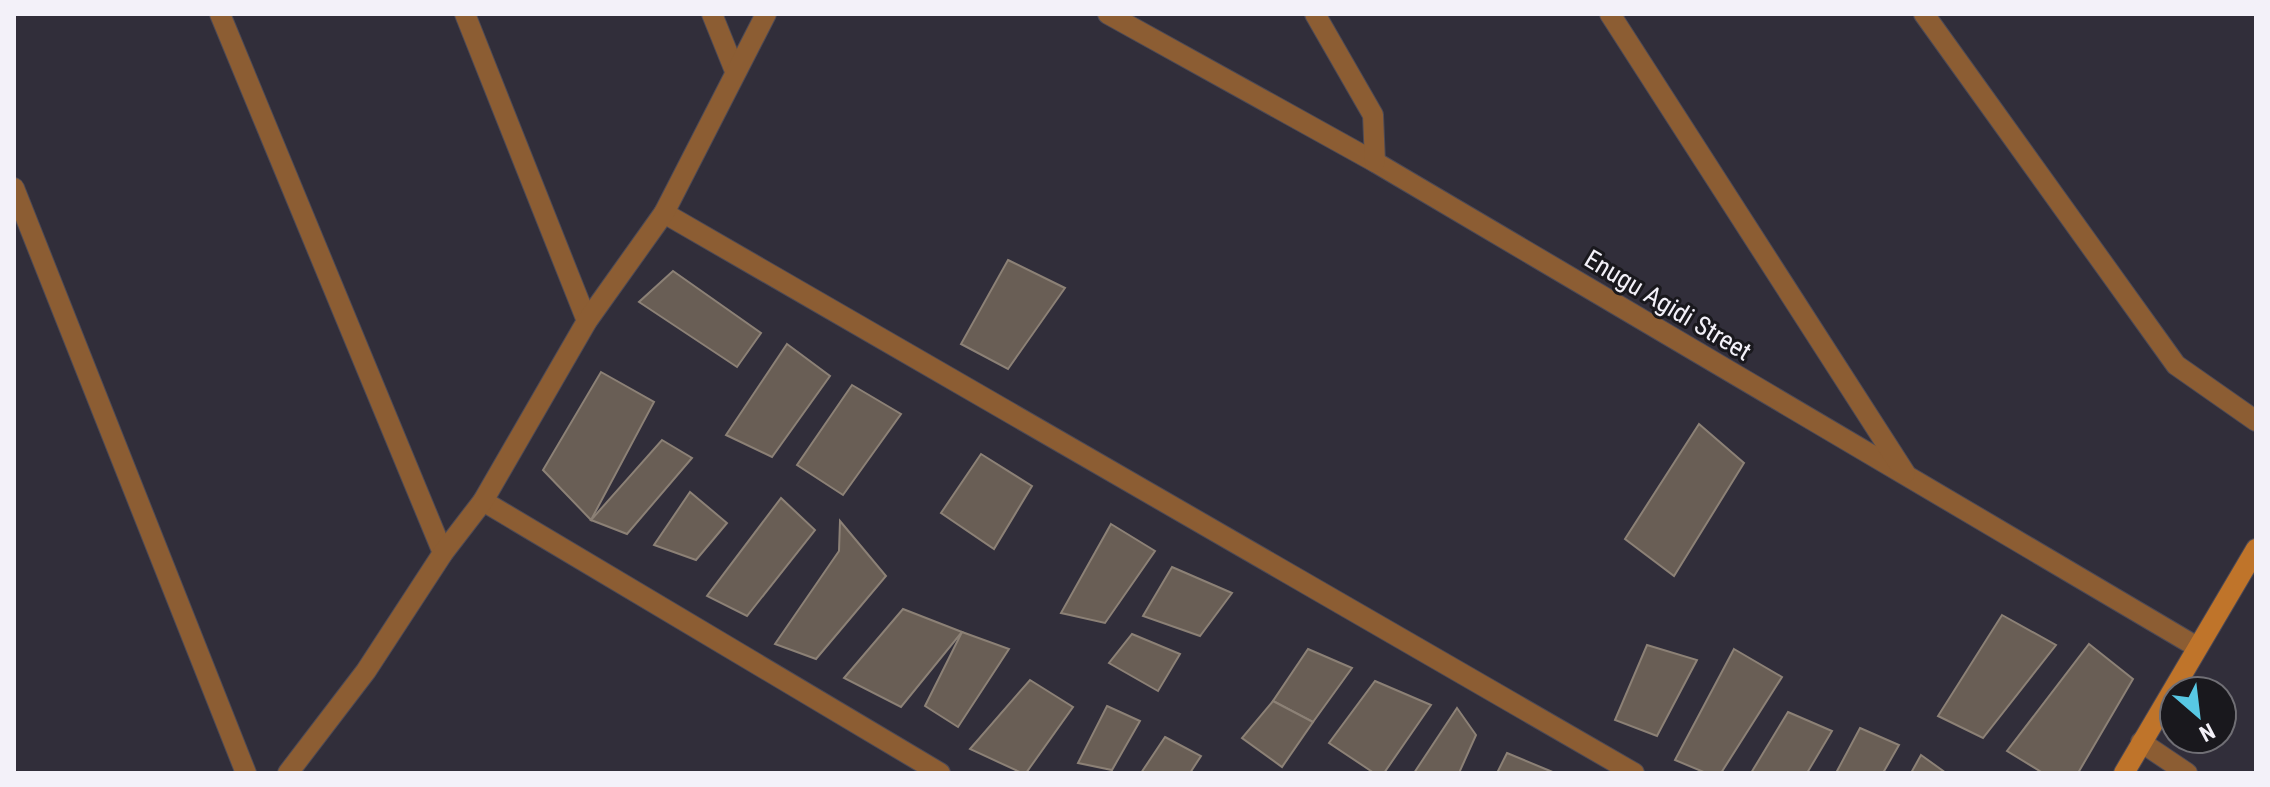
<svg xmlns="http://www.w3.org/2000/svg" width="2270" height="787" viewBox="0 0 2270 787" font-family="'Roboto Condensed',sans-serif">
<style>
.building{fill:#695e55;stroke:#8c8176;stroke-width:2}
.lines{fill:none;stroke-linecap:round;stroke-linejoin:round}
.street-casing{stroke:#4c4955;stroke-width:22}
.secondary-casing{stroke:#4c4955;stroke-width:22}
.street{stroke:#8c5d33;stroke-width:20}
.secondary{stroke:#bf742a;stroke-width:20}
.labels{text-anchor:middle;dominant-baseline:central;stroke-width:6;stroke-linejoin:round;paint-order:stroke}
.street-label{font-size:26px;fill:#f3f1f9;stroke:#19181d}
</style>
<rect width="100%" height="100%" fill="#312e3a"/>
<!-- building -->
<g class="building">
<polygon points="1008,260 1065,288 1008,369 961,344"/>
<polygon points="673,271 761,333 737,367 639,302"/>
<polygon points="787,344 830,376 772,457 726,435"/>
<polygon points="601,372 654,402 591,520 543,470"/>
<polygon points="852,385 901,414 843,495 797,465"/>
<polygon points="1699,424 1744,463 1674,576 1625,539"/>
<polygon points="662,440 692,458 627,534 591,520"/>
<polygon points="981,454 1032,486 994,549 941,513"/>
<polygon points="690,492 727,523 696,560 654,545"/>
<polygon points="781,498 815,530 747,616 707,596"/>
<polygon points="840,521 886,576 816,659 775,644 839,551"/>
<polygon points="1111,524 1155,551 1105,623 1061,613"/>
<polygon points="1172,567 1232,593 1200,636 1143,616"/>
<polygon points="903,609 962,632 901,707 844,678"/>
<polygon points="2002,615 2056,645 1983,738 1938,716"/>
<polygon points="962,632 1009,649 958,727 925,706"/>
<polygon points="1132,634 1180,654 1158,691 1109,663"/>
<polygon points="2089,644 2133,679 2078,773 2043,773 2007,751"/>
<polygon points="1647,645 1697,660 1657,736 1615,720"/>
<polygon points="1308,649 1352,668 1313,722 1273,701"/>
<polygon points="1734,649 1782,677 1721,773 1706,773 1675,760"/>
<polygon points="1030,680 1073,707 1026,773 1022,773 970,749"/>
<polygon points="1375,681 1431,705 1384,773 1374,773 1329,743"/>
<polygon points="1273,701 1313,722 1282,767 1242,738"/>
<polygon points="1107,706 1140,721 1112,770 1078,763"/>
<polygon points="1457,708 1476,735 1459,773 1414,773"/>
<polygon points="1788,712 1832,731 1807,773 1751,773"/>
<polygon points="1860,728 1899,745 1883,773 1836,773"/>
<polygon points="1165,737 1201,756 1190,773 1141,773"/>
<polygon points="1507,753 1555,773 1497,773"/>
<polygon points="1921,755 1946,773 1911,773"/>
</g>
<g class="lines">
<!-- street casing -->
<g class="street-casing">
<g id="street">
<polyline points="220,14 443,553"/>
<polyline points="465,14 587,321"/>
<polyline points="712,14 735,71"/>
<polyline points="1108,14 1375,162 2197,647"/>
<polyline points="1315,14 1373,115 1375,162"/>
<polyline points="1610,14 1905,473"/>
<polyline points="1924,14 2176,365 2256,421"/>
<polyline points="14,188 246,773"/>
<polyline points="664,213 1634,773"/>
<polyline points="483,501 940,773"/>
<polyline points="2141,742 2187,773"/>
<polyline points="288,773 366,671 443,553 483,501 587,321 664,213 766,14"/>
</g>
</g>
<!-- secondary casing -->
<g class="secondary-casing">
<polyline id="secondary" points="2124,773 2256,549"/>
</g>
<!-- street -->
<use href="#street" class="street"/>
<!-- secondary -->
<use href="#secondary" class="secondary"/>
</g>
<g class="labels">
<!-- street labels -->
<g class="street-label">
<text transform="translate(1668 305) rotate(31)">Enugu Agidi Street</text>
</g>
</g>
<!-- border -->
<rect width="2270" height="787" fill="none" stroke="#f3f1f9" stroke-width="32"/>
<!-- north arrow -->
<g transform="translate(2198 715) rotate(152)"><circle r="38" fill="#19181d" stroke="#706f75" stroke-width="2"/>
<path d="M0-6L14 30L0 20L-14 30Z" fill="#58c8e4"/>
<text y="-12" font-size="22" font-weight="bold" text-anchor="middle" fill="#f3f1f9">N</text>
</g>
</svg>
